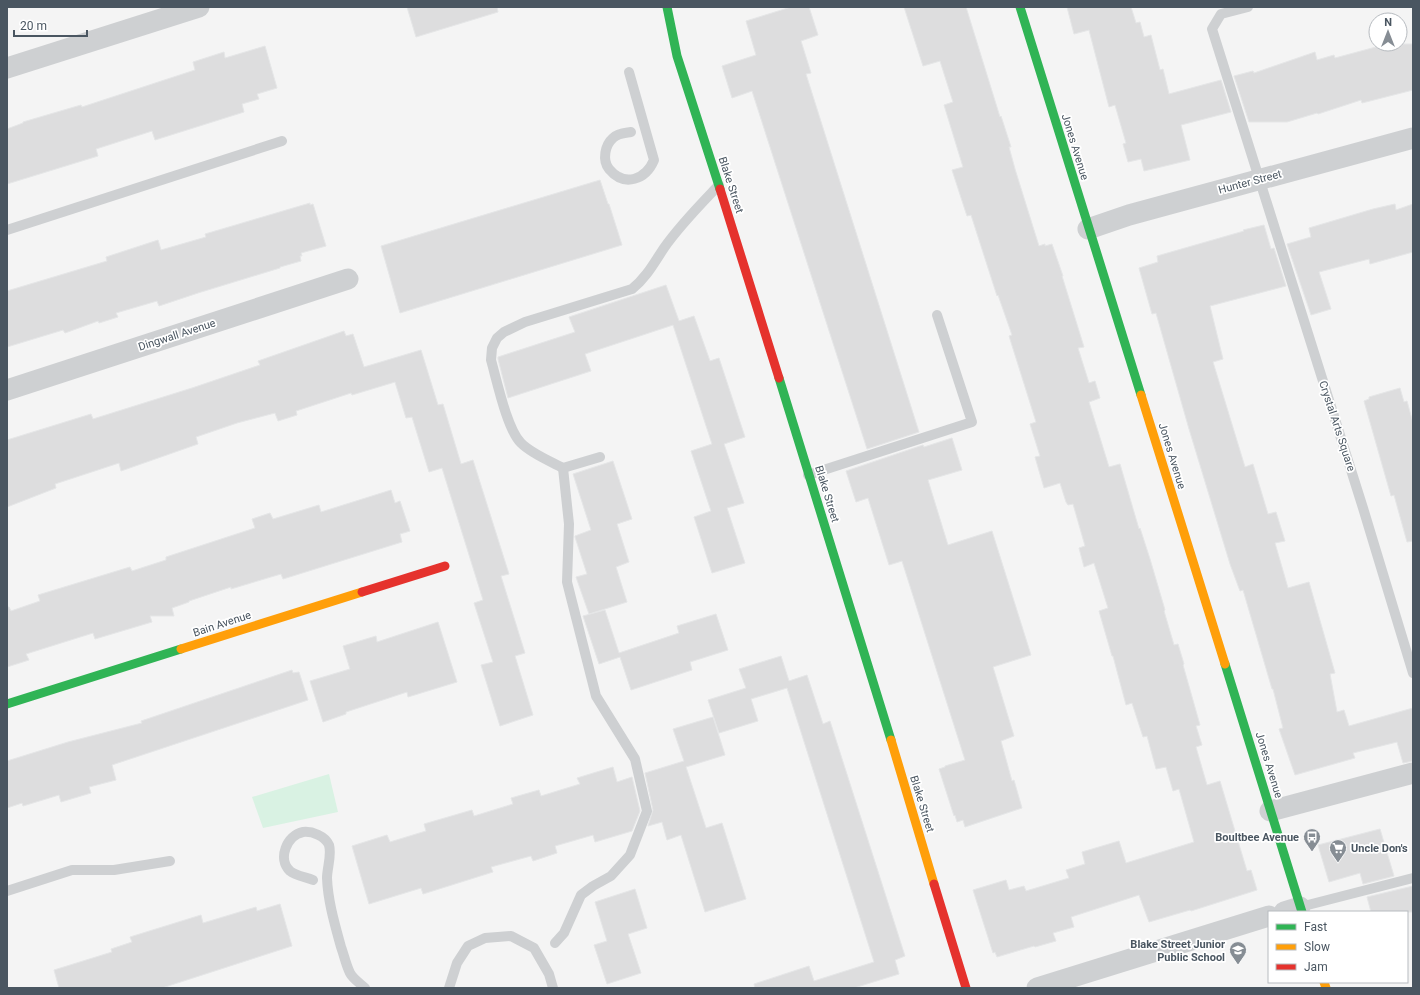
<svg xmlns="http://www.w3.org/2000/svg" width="1420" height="995" viewBox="0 0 1420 995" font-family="Roboto,sans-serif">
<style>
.green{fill:#d9f2e3}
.building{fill:#ddddde;stroke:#e5e6e7}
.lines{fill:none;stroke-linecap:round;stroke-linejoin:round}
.lane{stroke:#ced0d2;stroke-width:10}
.street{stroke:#ced0d2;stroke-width:21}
.fast{stroke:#30b455;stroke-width:9}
.slow{stroke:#ff9f0a;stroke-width:9}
.jam{stroke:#e5322d;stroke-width:9}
.labels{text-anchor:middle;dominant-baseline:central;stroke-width:3.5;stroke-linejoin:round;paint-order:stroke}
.street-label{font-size:11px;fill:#4a5661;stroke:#fff}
.poi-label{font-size:11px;font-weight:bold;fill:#4a5661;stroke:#fff;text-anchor:end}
</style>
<rect width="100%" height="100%" fill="#f4f4f4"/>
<!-- green -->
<polygon class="green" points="329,774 338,812 263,828 252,797"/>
<!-- building -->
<g class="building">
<polygon points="407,7 497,7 498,12 416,37"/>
<polygon points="791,7 809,7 818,35 801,41 811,73 806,74 919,432 867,449 752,91 732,98 722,66 756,55 746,21"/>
<polygon points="904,7 966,7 1000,117 1001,116 1011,147 1009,147 1015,169 1039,246 1045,244 1045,246 1052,244 1063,276 1062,276 1084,347 1078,348 1089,383 1095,381 1100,398 1089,402 1109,467 1120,464 1139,529 1140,528 1150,559 1165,610 1164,611 1174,645 1178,644 1184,664 1183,665 1200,725 1196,726 1202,745 1196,747 1207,785 1220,781 1247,871 1251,870 1257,890 1191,911 1190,910 1149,922 1139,895 1071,917 1074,927 1053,933 1056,941 1035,947 1034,946 997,957 995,952 993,953 973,890 1006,880 1009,890 1024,886 1026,891 1069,878 1066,870 1085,864 1082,852 1119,841 1126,863 1194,842 1179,789 1173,791 1166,767 1156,769 1147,736 1143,737 1132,703 1126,705 1113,656 1112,656 1099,611 1108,608 1094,563 1084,567 1079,548 1085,546 1073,504 1068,505 1066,502 1060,483 1044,488 1035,457 1040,456 1030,424 1036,422 1009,336 1012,335 998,295 997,296 971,215 967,216 965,210 952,170 963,167 944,105 953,102 940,61 923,66"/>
<polygon points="1067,7 1131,7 1136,23 1140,22 1144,37 1151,35 1160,70 1163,69 1169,94 1221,80 1231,112 1181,125 1190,160 1144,171 1141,159 1128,162 1123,144 1126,143 1115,105 1109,107 1089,30 1074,34"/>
<polygon points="1387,44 1413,44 1413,90 1362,103 1361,100 1318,114 1317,113 1287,122 1249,122 1234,76 1253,71 1254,73 1315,52 1317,60 1334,55 1335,58"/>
<polygon points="265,46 277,88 257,94 259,99 242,104 244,112 155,140 152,131 96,149 98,156 7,184 7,129 23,123 23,122 81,105 82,107 195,70 193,62 224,52 225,58"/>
<polygon points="600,180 608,204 609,204 622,245 400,313 381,246"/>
<polygon points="310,203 310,205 313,204 326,246 301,253 302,256 300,256 301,261 280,267 280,268 198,293 159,306 157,301 116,313 118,317 99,323 98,321 65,333 63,330 7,347 7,291 107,261 106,257 158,240 161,250 206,237 205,234"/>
<polygon points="1395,204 1396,210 1413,204 1413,252 1370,264 1369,259 1319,272 1331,309 1311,315 1287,244 1311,237 1309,228 1373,209"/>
<polygon points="1264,225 1271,249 1274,248 1286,286 1210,306 1223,359 1213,362 1245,467 1253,464 1268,514 1276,512 1285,541 1275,543 1288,588 1309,582 1335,673 1330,674 1337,712 1344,710 1349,726 1413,708 1413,761 1403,763 1397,742 1353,753 1355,758 1295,775 1279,729 1283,728 1273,689 1272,689 1243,590 1240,591 1230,564 1189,429 1156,313 1152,314 1139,268 1158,262 1157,256 1244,231 1243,230"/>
<polygon points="666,285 679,321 694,316 710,361 719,358 745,437 724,444 744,503 727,508 745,563 712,573 694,517 711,511 691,451 712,444 673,325 585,354 591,371 508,398 498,359 498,357 575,332 569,317"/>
<polygon points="344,331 346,336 353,334 364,367 421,350 438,405 443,404 461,464 473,460 509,574 501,576 525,653 515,656 533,715 500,726 481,665 493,662 474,603 483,600 442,468 429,472 412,417 406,418 395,382 352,395 351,393 296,411 297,415 278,421 275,413 237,423 196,437 198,444 121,471 119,463 55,484 56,488 7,507 7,440 91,414 93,419 192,388 260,365 258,361"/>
<polygon points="1400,388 1404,402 1407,401 1413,423 1413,541 1407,542 1394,495 1391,496 1364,401 1369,399 1369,397"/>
<polygon points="952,438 962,470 928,480 948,545 992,531 1031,655 993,667 1014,736 1001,741 1012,781 1014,780 1022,808 965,827 963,820 957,822 955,815 954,816 939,769 945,767 945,766 965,760 902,561 889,565 868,498 856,502 846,471 923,445 924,447"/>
<polygon points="613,461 632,519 617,524 629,562 616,567 627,602 589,614 576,577 587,574 575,537 575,536 591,530 573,474"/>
<polygon points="391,490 395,503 400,501 410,531 400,534 402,542 283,579 281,574 231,589 231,587 189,601 189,602 172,608 174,616 150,616 152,622 95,639 93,633 26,654 29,660 7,667 7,607 9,607 11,611 40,601 38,595 130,567 132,571 166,560 166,557 255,528 252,519 270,513 273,519 319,505 321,512"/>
<polygon points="605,610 619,653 679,633 677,626 716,614 728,650 690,662 692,670 631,690 620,657 599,664 583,616"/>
<polygon points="438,622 457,682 408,697 407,692 346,712 346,714 323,722 310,681 350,669 343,646 376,636 377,642"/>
<polygon points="781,656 789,681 807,675 823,724 830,721 905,956 895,960 899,974 854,988 755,988 754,984 809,966 814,981 874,962 787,688 751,699 758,721 719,733 708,700 746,688 739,669"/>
<polygon points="292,670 293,673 299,672 308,700 112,765 116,780 89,787 91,793 61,802 59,795 23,806 22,803 7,808 7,761 68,742 142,723 141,721"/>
<polygon points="713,717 725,755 686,767 706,828 722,823 746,899 705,912 681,835 667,840 662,822 648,826 653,810 645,773 684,761 673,729"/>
<polygon points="613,767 617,782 632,777 640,811 632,831 595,842 593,835 555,846 557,853 533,861 531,856 491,867 493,872 423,894 421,888 369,904 352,846 387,835 390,842 426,831 424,824 472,810 474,816 513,804 511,798 539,790 541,796 580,784 577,778"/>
<polygon points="1380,829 1394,876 1363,884 1360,873 1329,882 1318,845"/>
<polygon points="1413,886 1413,912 1371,912 1367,897"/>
<polygon points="635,889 647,928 628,934 641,973 607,984 594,945 607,941 595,902"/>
<polygon points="280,904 292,946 162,988 59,988 54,970 112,952 111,949 132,942 130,937 201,915 203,923 256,907 257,911"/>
</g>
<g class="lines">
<!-- lane -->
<g class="lane">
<polyline points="1248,7 1221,14 1212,29 1363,508 1413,673"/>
<path d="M629 72 654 160C646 179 625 188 609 169 602 160 605 145 613 138 618 133 625 133 631 132"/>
<polyline points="7,230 282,141"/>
<path d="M600 457 563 468C550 461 532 454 521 443 507 429 497 381 491 360L492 348 497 338 504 332 525 322 632 289C646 278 654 263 664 248 680 225 700 205 719 185"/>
<polyline points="808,475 972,422 937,315"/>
<path d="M313 880C306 877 296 876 290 871 277 859 287 835 303 832 312 831 325 836 329 845 332 855 327 868 327 878 328 902 335 925 341 947 344 955 346 965 350 973 353 979 361 984 365 988"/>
<polyline points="7,891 72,870 114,870 170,861"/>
<polyline points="1300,907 1413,878"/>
<polyline points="555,943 564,933 581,895 593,886 611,876 630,855 647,811 635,759 596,696 567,582 569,524 563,468"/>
<polyline points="449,988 457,963 468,946 485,938 511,936 534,948 549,974 553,988"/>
</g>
<!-- street -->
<g class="street">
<polyline points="7,68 199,7"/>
<polyline points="1088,229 1129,215 1413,138"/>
<polyline points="7,390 348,279"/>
<polyline points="1270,811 1413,773"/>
<polyline points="1284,912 1300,907"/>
<polyline points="1037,988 1269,916"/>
</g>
<!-- fast -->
<g class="fast">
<polyline points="667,7 677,56 720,189"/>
<polyline points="1020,7 1141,395"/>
<polyline points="779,378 891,740"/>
<polyline points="1225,664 1302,912"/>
<polyline points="7,704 181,649"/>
</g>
<!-- slow -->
<g class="slow">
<polyline points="1141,395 1225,664"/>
<polyline points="181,649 362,592"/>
<polyline points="891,740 934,884"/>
<polyline points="1324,982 1326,988"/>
</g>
<!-- jam -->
<g class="jam">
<polyline points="720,189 779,378"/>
<polyline points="362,592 445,566"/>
<polyline points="934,884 966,988"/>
</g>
</g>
<!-- icons -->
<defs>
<g id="bus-pin" transform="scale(0.9)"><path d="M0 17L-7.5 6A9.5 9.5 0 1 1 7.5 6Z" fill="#868d94" stroke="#fff"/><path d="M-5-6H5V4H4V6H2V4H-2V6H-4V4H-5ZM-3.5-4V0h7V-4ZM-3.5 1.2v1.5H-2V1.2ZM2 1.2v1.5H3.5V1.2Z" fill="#fff"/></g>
<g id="supermarket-pin" transform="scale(0.9)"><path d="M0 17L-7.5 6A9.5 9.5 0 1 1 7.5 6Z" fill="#868d94" stroke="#fff"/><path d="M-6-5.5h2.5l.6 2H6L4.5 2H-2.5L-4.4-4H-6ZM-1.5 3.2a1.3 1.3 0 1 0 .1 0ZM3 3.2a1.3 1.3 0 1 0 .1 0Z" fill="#fff"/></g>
<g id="school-pin" transform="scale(0.9)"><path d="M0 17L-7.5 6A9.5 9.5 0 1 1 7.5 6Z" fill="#868d94" stroke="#fff"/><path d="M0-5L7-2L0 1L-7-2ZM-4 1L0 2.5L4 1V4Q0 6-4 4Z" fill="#fff"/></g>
</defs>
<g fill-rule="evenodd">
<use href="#bus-pin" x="1312" y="837"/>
<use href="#supermarket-pin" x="1338" y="848"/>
<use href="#school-pin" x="1238" y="950"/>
</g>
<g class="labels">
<!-- street labels -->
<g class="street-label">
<text transform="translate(1075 147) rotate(73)">Jones Avenue</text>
<text transform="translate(1250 182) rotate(-15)">Hunter Street</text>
<text transform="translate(731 185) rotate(72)">Blake Street</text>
<text transform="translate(177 335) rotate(-18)">Dingwall Avenue</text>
<text transform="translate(1337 426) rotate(72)">Crystal Arts Square</text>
<text transform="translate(1172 456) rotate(73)">Jones Avenue</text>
<text transform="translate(827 494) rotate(73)">Blake Street</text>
<text transform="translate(222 624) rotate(-18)">Bain Avenue</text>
<text transform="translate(1269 765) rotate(73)">Jones Avenue</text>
<text transform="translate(922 804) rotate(73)">Blake Street</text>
</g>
<!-- poi labels -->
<g class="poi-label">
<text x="1299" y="837">Boultbee Avenue</text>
<text x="1351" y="848" text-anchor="start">Uncle Don's</text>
<text x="1225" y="944">Blake Street Junior<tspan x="1225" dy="13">Public School</tspan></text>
</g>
</g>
<!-- border -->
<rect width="1420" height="995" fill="none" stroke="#4a5661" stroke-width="16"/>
<!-- legend -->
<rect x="1268" y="911" width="140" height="72" fill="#ffffff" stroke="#b7bbc0"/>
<rect x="1276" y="924" width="20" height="6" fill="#30b455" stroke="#b7bbc0"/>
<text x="1304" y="931" font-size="12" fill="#4a5661">Fast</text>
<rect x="1276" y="944" width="20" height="6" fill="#ff9f0a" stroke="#b7bbc0"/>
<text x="1304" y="951" font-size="12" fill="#4a5661">Slow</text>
<rect x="1276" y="964" width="20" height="6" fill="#e5322d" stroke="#b7bbc0"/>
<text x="1304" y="971" font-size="12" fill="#4a5661">Jam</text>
<!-- north arrow -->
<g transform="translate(1388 32)"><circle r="19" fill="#ffffff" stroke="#b7bbc0"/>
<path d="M0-3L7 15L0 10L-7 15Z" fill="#868d94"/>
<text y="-6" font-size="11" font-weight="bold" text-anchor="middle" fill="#4a5661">N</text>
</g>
<!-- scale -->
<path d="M14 30v6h73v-6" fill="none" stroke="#4a5661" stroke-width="2"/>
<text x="20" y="30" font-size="12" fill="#4a5661" stroke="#ffffff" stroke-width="3" paint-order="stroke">20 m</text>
</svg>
